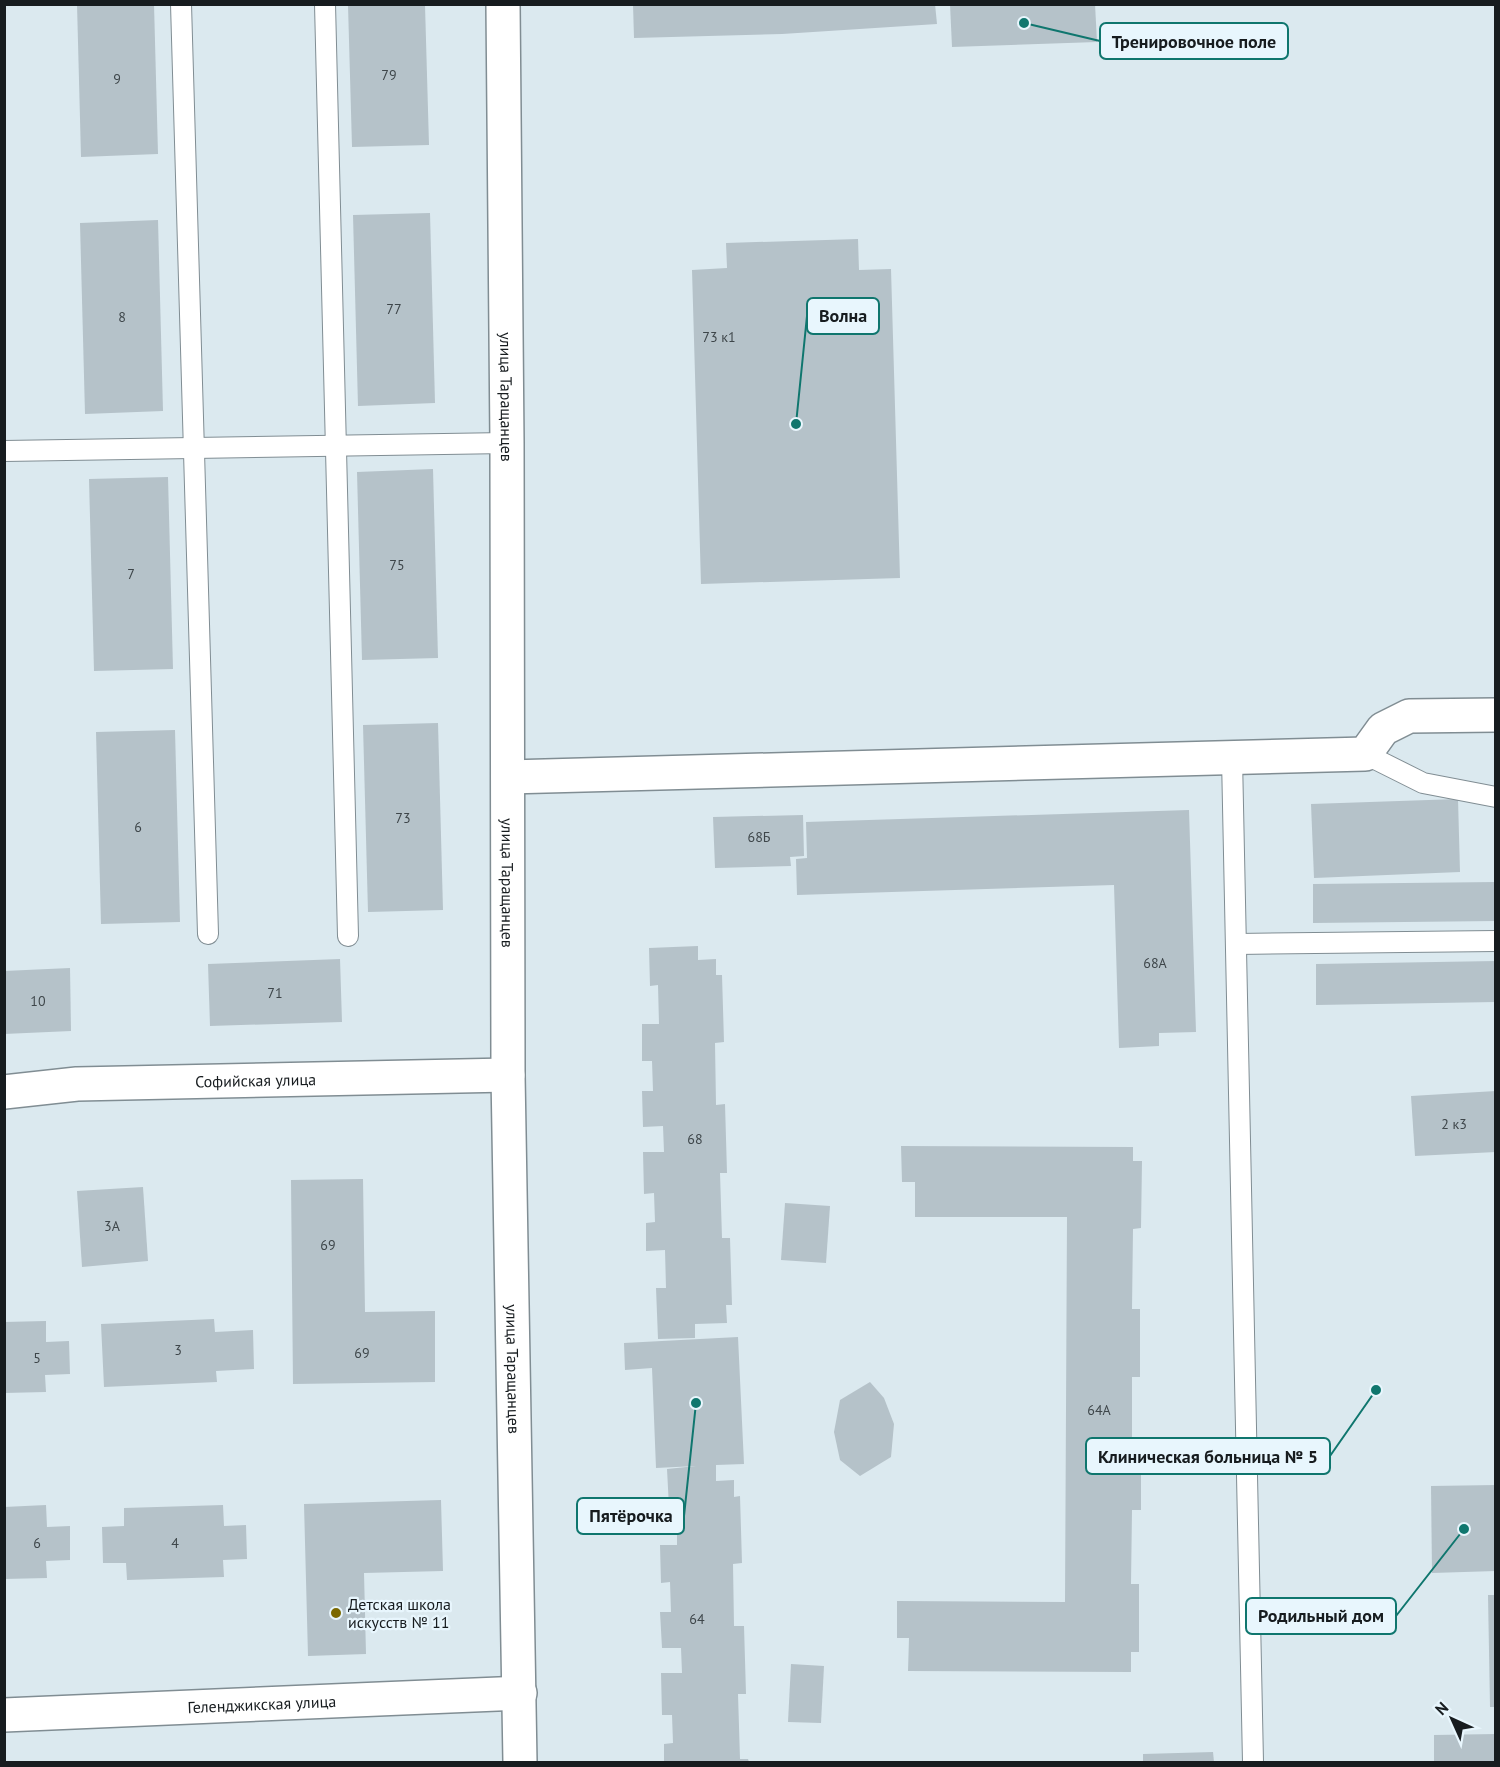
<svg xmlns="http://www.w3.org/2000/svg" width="1500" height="1767" viewBox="0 0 1500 1767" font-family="'PT Sans',sans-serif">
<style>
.building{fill:#b5c2c9}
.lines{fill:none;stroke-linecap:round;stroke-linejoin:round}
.lane-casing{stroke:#808d93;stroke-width:22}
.street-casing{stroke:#808d93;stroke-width:36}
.secondary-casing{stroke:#808d93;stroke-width:36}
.lane{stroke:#fff;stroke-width:20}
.street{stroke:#fff;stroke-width:33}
.secondary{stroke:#fff;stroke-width:33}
.poi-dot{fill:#7b6800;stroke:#e8f6fd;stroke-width:2}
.labels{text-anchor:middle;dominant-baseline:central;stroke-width:4.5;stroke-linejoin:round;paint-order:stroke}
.number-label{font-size:14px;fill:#3e464a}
.street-label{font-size:16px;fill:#171c1f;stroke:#e8f6fd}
.poi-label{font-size:16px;fill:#171c1f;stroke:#e8f6fd;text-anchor:start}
.leader{fill:none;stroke:#0f766e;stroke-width:2}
.callout-dot{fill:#0f766e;stroke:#e8f6fd;stroke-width:2}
.callout{fill:#e8f6fd;stroke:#0f766e;stroke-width:2}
.callout-label{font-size:18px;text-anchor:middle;font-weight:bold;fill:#171c1f}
</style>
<rect width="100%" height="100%" fill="#dbe9ef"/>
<!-- building -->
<g class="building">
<polygon points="77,4 154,4 158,154 81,157"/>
<polygon points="633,4 935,4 937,24 782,34 634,38"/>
<polygon points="950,4 1095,4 1097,42 952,47"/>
<polygon points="348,5 425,5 429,145 352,147"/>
<polygon points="430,213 435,403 358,406 353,215"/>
<polygon points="158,220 163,411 85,414 80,223"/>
<polygon points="858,239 859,270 891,269 900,578 701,584 692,270 727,268 726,243"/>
<polygon points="433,469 438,658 362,660 357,472"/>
<polygon points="168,477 173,669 94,671 89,479"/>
<polygon points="438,723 443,910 368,912 363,725"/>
<polygon points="175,730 180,922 101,924 96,732"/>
<polygon points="1458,799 1460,872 1314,878 1311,804"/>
<polygon points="1189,810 1196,1032 1159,1033 1159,1046 1119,1048 1114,885 797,895 796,859 807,858 806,822"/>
<polygon points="803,815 804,856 790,857 791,866 715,868 713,817"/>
<polygon points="1496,882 1496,921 1313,923 1313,884"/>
<polygon points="698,946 698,960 716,959 716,975 722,975 724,1042 715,1043 716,1105 725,1104 727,1173 720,1173 722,1238 730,1238 732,1305 726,1305 727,1323 695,1324 695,1338 658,1339 656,1288 666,1288 665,1250 646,1251 646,1223 655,1222 654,1193 644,1194 643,1152 664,1152 663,1126 643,1127 642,1091 653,1091 652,1061 642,1061 642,1024 659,1024 658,985 650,986 649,948"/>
<polygon points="340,959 342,1022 210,1026 208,964"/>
<polygon points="1496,961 1496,1002 1316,1005 1316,964"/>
<polygon points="70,968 71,1031 4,1034 4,971"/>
<polygon points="1496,1091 1496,1152 1415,1156 1411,1096"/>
<polygon points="901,1146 1133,1147 1133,1161 1142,1161 1141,1228 1133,1229 1132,1309 1140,1309 1140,1377 1132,1377 1132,1442 1141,1442 1141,1510 1132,1510 1131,1584 1139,1584 1139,1652 1131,1652 1131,1672 908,1671 909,1638 897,1638 897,1601 1065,1602 1067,1217 915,1217 915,1182 902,1182"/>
<polygon points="363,1179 365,1312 435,1311 435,1382 293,1384 291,1180"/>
<polygon points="143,1187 148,1261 82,1267 77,1191"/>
<polygon points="785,1203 830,1206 826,1263 781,1260"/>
<polygon points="214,1319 215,1332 253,1330 254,1369 216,1371 217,1382 104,1387 101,1324"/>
<polygon points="46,1321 46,1342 69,1341 70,1374 45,1375 46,1392 4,1393 4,1322"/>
<polygon points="738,1337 744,1464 716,1465 716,1481 734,1480 734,1497 740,1496 742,1563 733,1564 734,1626 744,1626 746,1694 738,1694 740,1759 748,1759 749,1762 664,1762 664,1744 673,1743 672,1715 662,1715 661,1673 682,1673 681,1648 662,1648 660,1612 671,1612 670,1582 661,1583 660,1545 677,1545 677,1507 669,1507 667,1469 696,1466 656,1468 652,1368 625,1370 624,1343"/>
<polygon points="870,1382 884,1398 894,1424 891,1457 860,1476 840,1460 834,1432 840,1400"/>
<polygon points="1496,1485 1496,1571 1432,1573 1431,1486"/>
<polygon points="441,1500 443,1571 364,1573 366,1654 308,1656 304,1504"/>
<polygon points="46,1505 47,1527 70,1526 70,1560 46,1561 47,1578 4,1579 4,1507"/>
<polygon points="223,1505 224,1526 246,1525 247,1559 223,1560 224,1577 127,1580 126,1563 103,1563 102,1527 124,1526 124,1508"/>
<polygon points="1488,1595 1496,1595 1496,1707 1490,1707"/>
<polygon points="791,1664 824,1666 821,1723 788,1722"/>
<polygon points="1496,1734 1496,1762 1434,1762 1434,1735"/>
<polygon points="1213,1752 1214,1762 1143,1762 1143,1754"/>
</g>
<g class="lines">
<!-- lane casing -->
<g class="lane-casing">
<g id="lane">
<polyline points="181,4 208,934"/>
<polyline points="325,4 348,936"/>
<polyline points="4,451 507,443"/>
<polyline points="1365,754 1423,783 1496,797"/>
<polyline points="1232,758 1253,1762"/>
<polyline points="1237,944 1496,941"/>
</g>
</g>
<!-- street casing -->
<g class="street-casing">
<g id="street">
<polyline points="508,777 1365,754 1383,729 1409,716 1496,715"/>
<path id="s1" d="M4 1092 77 1084 508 1075"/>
<path id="s2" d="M4 1715 520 1693"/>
</g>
</g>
<!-- secondary casing -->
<g class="secondary-casing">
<g id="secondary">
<path id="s3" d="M503 4 507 443 508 1075 520 1762"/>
</g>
</g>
<!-- lane -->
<use href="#lane" class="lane"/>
<!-- street -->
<use href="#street" class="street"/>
<!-- secondary -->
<use href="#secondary" class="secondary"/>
</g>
<!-- markers -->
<circle class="poi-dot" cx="336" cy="1613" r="6"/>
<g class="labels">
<!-- number labels -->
<g class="number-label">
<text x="389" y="75">79</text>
<text x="117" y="79">9</text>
<text x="394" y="309">77</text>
<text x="122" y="317">8</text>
<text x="719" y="337">73 к1</text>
<text x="397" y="565">75</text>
<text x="131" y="574">7</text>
<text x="403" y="818">73</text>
<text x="138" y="827">6</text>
<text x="759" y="837">68Б</text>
<text x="1155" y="963">68А</text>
<text x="275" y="993">71</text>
<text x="38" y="1001">10</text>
<text x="1454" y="1124">2 к3</text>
<text x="695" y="1139">68</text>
<text x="112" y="1226">3А</text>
<text x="328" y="1245">69</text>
<text x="178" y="1350">3</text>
<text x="362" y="1353">69</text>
<text x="37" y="1358">5</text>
<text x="1099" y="1410">64А</text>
<text x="37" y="1543">6</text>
<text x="175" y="1543">4</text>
<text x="697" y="1619">64</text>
</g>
<!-- street labels -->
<g class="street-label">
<text stroke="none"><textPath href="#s3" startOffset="393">улица Таращанцев</textPath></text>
<text stroke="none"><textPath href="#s3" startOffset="879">улица Таращанцев</textPath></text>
<text stroke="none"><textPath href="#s1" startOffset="252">Софийская улица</textPath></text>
<text stroke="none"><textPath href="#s3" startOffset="1365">улица Таращанцев</textPath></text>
<text stroke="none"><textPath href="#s2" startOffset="258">Геленджикская улица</textPath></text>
</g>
<!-- poi labels -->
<g class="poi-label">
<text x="348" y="1604">Детская школа<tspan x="348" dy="18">искусств № 11</tspan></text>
</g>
</g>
<!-- callouts -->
<path class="leader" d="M1024 23L1100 41M796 424L807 316M1376 1390L1330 1456M696 1403L684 1516M1464 1529L1396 1616"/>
<g class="callout-dot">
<circle cx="1024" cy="23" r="6"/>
<circle cx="796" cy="424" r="6"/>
<circle cx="1376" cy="1390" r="6"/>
<circle cx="696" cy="1403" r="6"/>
<circle cx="1464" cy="1529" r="6"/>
</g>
<g class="callout">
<rect x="1100" y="23" width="188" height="36" rx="6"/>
<rect x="807" y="298" width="72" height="36" rx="6"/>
<rect x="1086" y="1438" width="244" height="36" rx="6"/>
<rect x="577" y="1498" width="107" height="36" rx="6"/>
<rect x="1246" y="1598" width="150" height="36" rx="6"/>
</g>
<g class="callout-label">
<text x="1194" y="48">Тренировочное поле</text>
<text x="843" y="322">Волна</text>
<text x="1208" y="1463">Клиническая больница № 5</text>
<text x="631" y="1522">Пятёрочка</text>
<text x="1321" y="1622">Родильный дом</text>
</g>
<!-- border -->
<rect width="1500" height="1767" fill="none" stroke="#171c1f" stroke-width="12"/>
<!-- north arrow -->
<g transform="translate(1452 1719) rotate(315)" stroke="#e8f6fd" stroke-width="4.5" paint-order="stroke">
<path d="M0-4.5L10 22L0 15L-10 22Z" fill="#171c1f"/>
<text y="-9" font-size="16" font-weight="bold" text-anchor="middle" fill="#171c1f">N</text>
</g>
</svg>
